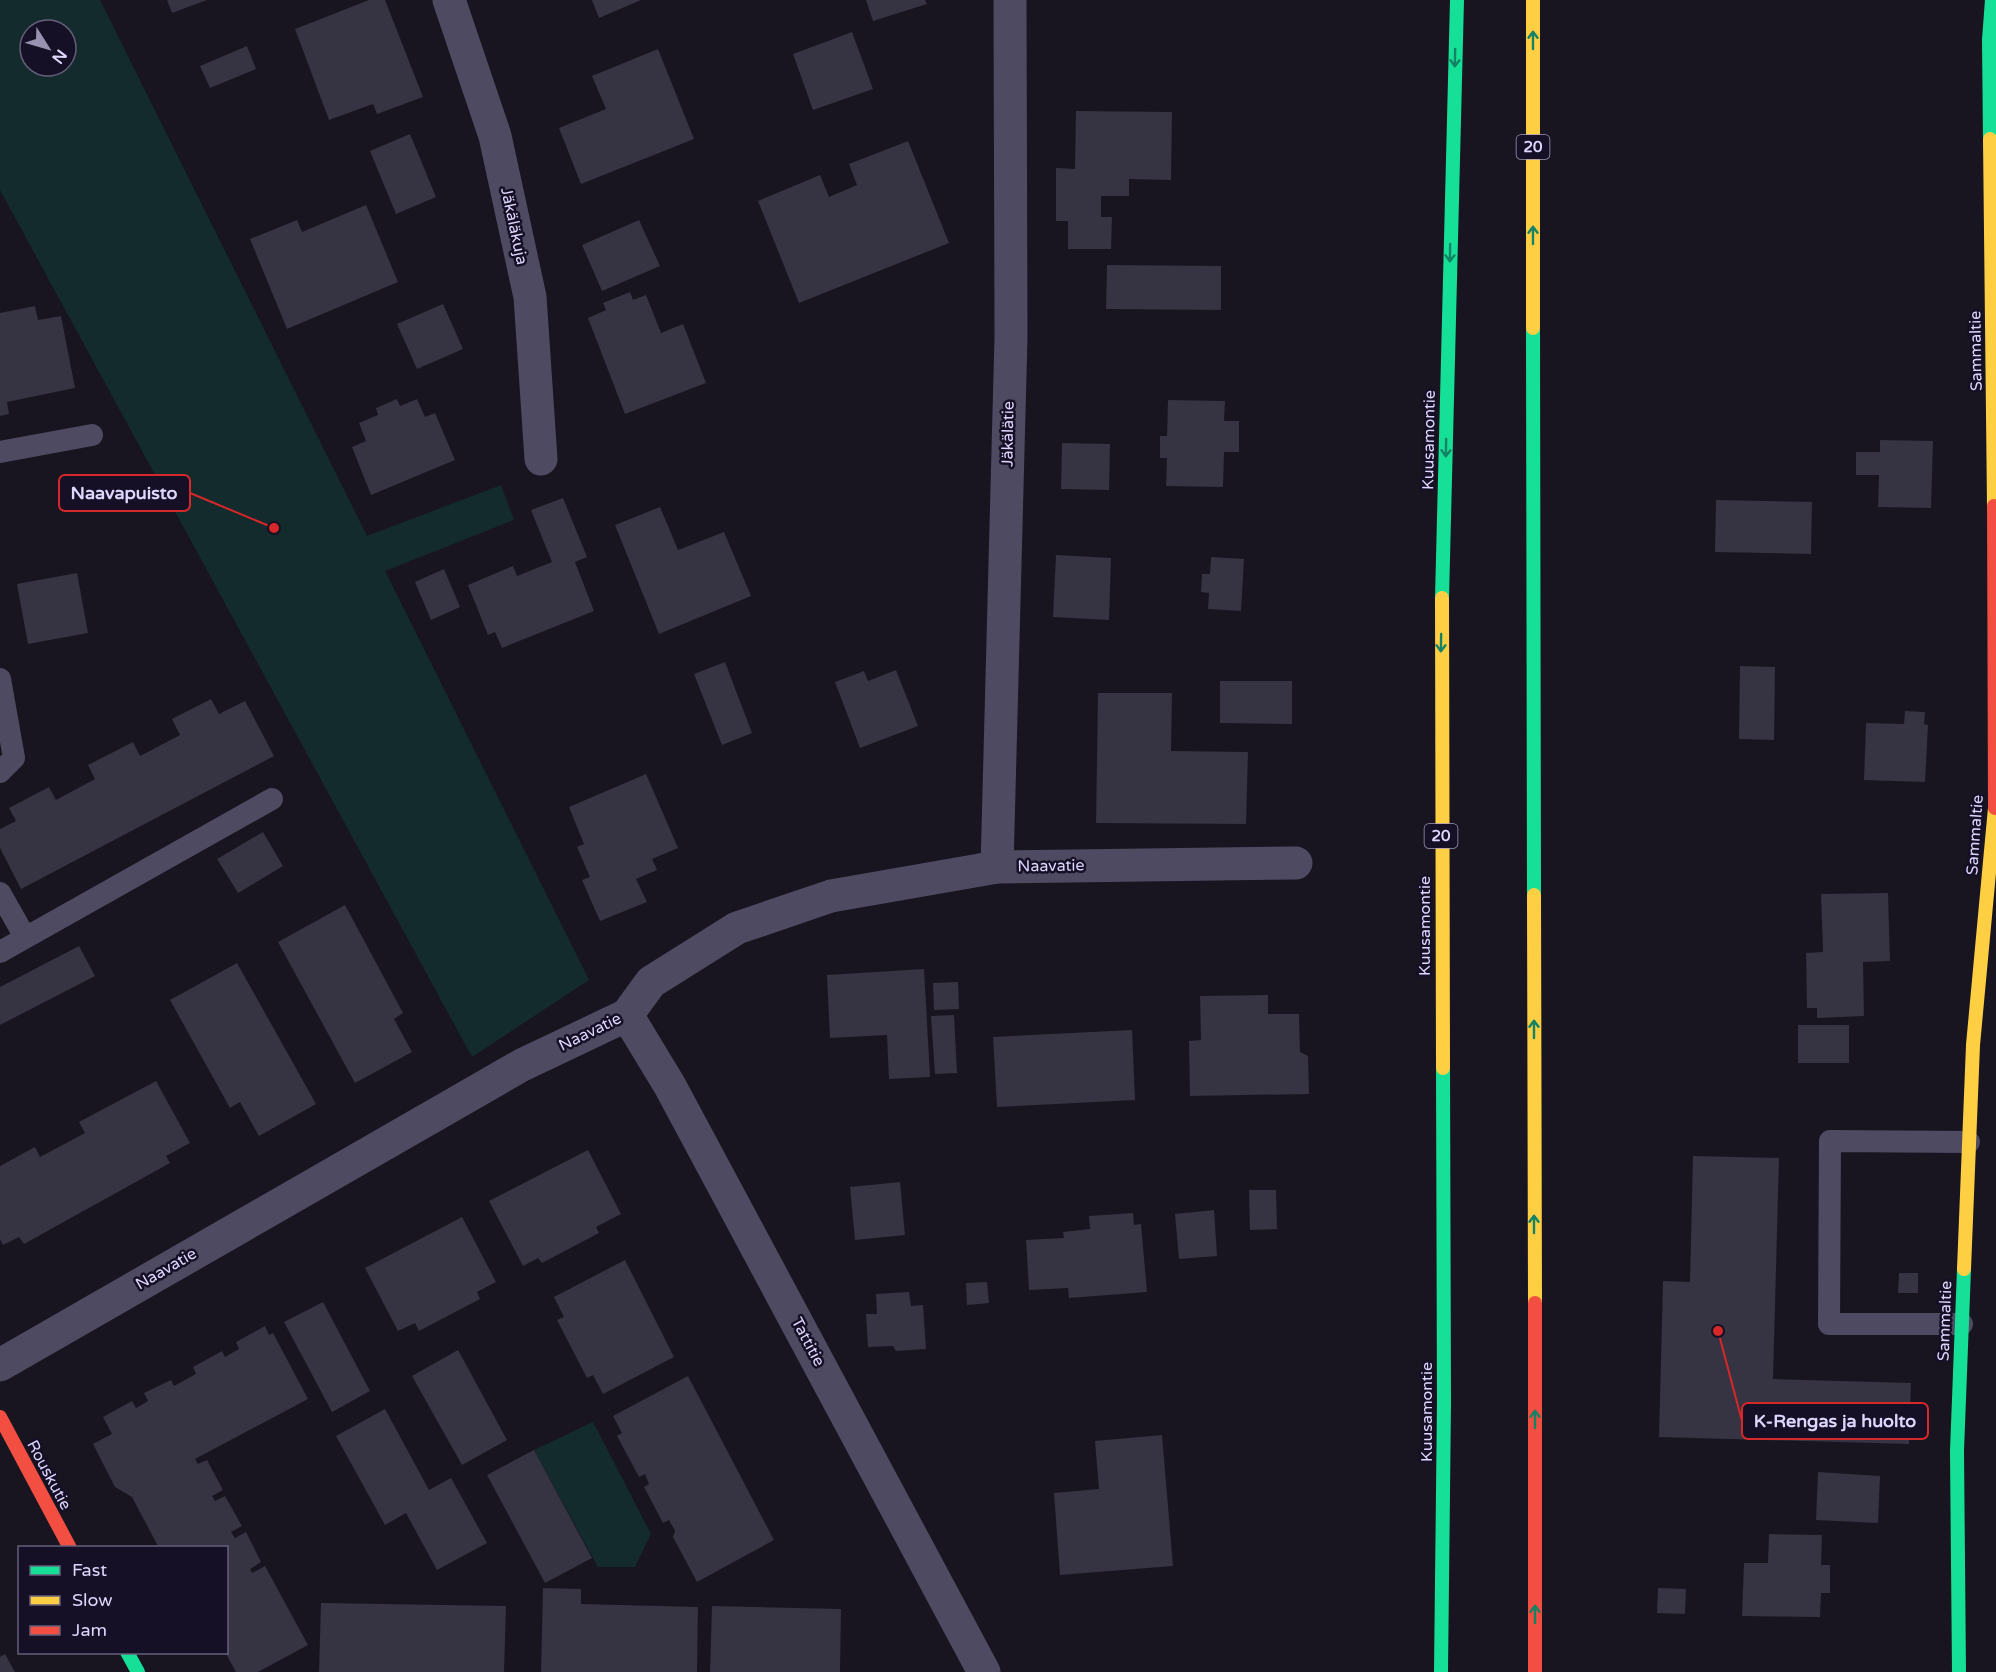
<svg xmlns="http://www.w3.org/2000/svg" width="1996" height="1672" viewBox="0 0 1996 1672" font-family="'Varela Round',sans-serif">
<style>
.green{fill:#142b2d;fill-rule:evenodd}
.building{fill:#363342}
.lines{fill:none;stroke-linecap:round;stroke-linejoin:round}
.lane{stroke:#4d4a61;stroke-width:22}
.street{stroke:#4d4a61;stroke-width:33}
.fast{stroke:#16e098;stroke-width:14}
.slow{stroke:#ffcf43;stroke-width:14}
.jam{stroke:#f24e42;stroke-width:14}
.oneway{stroke:#168264}
.labels{text-anchor:middle;dominant-baseline:central;stroke-width:5;stroke-linejoin:round;paint-order:stroke}
.shield{fill:#151025;stroke:#a19bbc;stroke-width:1.5}
.shield-label{font-size:15px;font-weight:bold;fill:#ddd6fd}
.street-label{font-size:16px;fill:#ddd6fd;stroke:#151025}
.leader{fill:none;stroke:#d62828;stroke-width:2}
.callout-dot{fill:#d62828;stroke:#151025;stroke-width:2}
.callout{fill:#151025;stroke:#d62828;stroke-width:2}
.callout-label{font-size:18px;text-anchor:middle;font-weight:bold;fill:#ddd6fd}
</style>
<rect width="100%" height="100%" fill="#181520"/>
<!-- green -->
<g class="green">
<path d="M0 0H100L367 536 501 485 514 520 385 571 589 980 472 1057 0 190ZM30 30H66V66H30Z"/>
<polygon points="593,1422 651,1534 635,1567 598,1567 534,1450"/>
</g>
<!-- building -->
<g class="building">
<polygon points="167,0 207,0 172,13"/>
<polygon points="369,0 385,0 423,97 377,114 373,104 329,120 295,29"/>
<polygon points="592,0 641,0 599,18"/>
<polygon points="866,0 925,0 927,4 873,21"/>
<polygon points="852,32 873,89 813,110 793,54"/>
<polygon points="247,46 256,69 210,88 200,66"/>
<polygon points="658,49 694,139 581,184 559,128 606,109 592,76"/>
<polygon points="1076,111 1172,112 1171,180 1129,179 1129,196 1101,196 1101,217 1112,217 1111,249 1068,249 1068,221 1056,221 1056,168 1075,169"/>
<polygon points="410,134 436,197 396,214 370,151"/>
<polygon points="908,141 949,243 799,303 758,201 820,175 829,197 857,185 849,164"/>
<polygon points="366,205 398,282 287,329 250,239 297,220 302,232"/>
<polygon points="639,220 660,266 602,291 582,245"/>
<polygon points="1107,265 1221,266 1221,310 1106,309"/>
<polygon points="630,292 633,300 646,295 661,333 683,324 706,383 625,414 588,318 606,310 603,303"/>
<polygon points="443,304 463,349 417,369 397,324"/>
<polygon points="35,306 38,320 61,316 75,388 7,402 9,414 0,416 0,313"/>
<polygon points="397,399 400,406 417,399 425,417 435,413 455,460 371,495 352,447 366,441 359,423 378,415 376,408"/>
<polygon points="1168,400 1225,401 1224,421 1239,421 1239,452 1224,452 1223,487 1166,486 1167,458 1160,458 1160,436 1167,436"/>
<polygon points="1880,440 1933,441 1931,508 1878,507 1879,475 1856,475 1856,452 1880,452"/>
<polygon points="1062,443 1110,444 1109,490 1061,489"/>
<polygon points="563,498 587,557 575,562 594,611 502,648 495,632 488,635 468,585 513,566 517,576 552,562 531,510"/>
<polygon points="1716,500 1812,502 1811,554 1715,552"/>
<polygon points="660,507 678,550 724,532 751,596 659,634 615,525"/>
<polygon points="1056,555 1111,558 1109,620 1053,617"/>
<polygon points="1211,557 1244,559 1241,611 1208,609 1209,593 1201,592 1202,574 1210,574"/>
<polygon points="444,569 460,607 431,620 415,582"/>
<polygon points="77,573 88,633 28,644 17,584"/>
<polygon points="725,662 752,733 722,745 694,674"/>
<polygon points="1740,666 1775,667 1774,740 1739,739"/>
<polygon points="896,670 918,726 860,748 835,682 864,671 868,681"/>
<polygon points="1220,681 1292,681 1292,724 1220,723"/>
<polygon points="1098,693 1172,693 1171,751 1248,752 1246,824 1096,823"/>
<polygon points="211,699 219,714 245,701 274,756 21,889 0,848 0,829 16,821 9,808 49,787 56,800 95,779 88,765 133,742 140,756 180,735 172,719"/>
<polygon points="1905,711 1925,712 1924,724 1928,725 1925,782 1864,780 1866,723 1904,724"/>
<polygon points="646,774 678,848 652,859 657,870 636,879 647,902 600,921 582,880 590,877 577,847 584,844 569,807"/>
<polygon points="263,832 283,866 238,893 217,859"/>
<polygon points="1888,893 1890,961 1863,962 1864,1016 1817,1018 1817,1008 1807,1008 1806,953 1823,952 1821,894"/>
<polygon points="345,905 403,1013 394,1019 412,1052 355,1083 278,942"/>
<polygon points="79,946 95,976 0,1025 0,987"/>
<polygon points="237,963 316,1104 259,1136 240,1102 230,1108 170,1000"/>
<polygon points="924,969 930,1077 889,1079 887,1035 830,1038 827,975"/>
<polygon points="958,982 959,1009 934,1010 933,983"/>
<polygon points="1268,995 1268,1014 1299,1014 1300,1052 1308,1056 1309,1094 1190,1096 1189,1041 1201,1040 1200,996"/>
<polygon points="954,1015 957,1073 935,1074 931,1016"/>
<rect x="1798" y="1025" width="51" height="38"/>
<polygon points="1132,1030 1135,1100 997,1107 993,1037"/>
<polygon points="156,1081 190,1143 166,1156 170,1163 24,1244 19,1237 3,1245 0,1239 0,1166 35,1147 40,1157 85,1133 79,1122"/>
<polygon points="588,1150 621,1214 596,1227 599,1233 542,1263 538,1258 523,1266 489,1201"/>
<polygon points="1693,1156 1779,1158 1773,1379 1911,1383 1909,1444 1659,1437 1663,1281 1690,1282"/>
<polygon points="900,1182 905,1235 855,1240 850,1187"/>
<polygon points="1249,1190 1276,1190 1277,1229 1250,1230"/>
<polygon points="1214,1210 1217,1256 1179,1259 1175,1214"/>
<polygon points="1133,1213 1134,1225 1141,1224 1147,1292 1069,1298 1068,1288 1029,1290 1026,1240 1064,1238 1063,1232 1090,1229 1089,1216"/>
<polygon points="462,1217 496,1282 477,1292 480,1299 419,1331 415,1323 398,1331 365,1268"/>
<polygon points="625,1260 674,1357 603,1394 593,1375 587,1378 557,1320 564,1317 554,1297"/>
<polygon points="1899,1273 1918,1273 1918,1293 1898,1293"/>
<polygon points="987,1282 989,1303 967,1305 966,1283"/>
<polygon points="909,1292 911,1306 923,1305 926,1349 896,1351 893,1346 868,1347 866,1314 877,1314 876,1294"/>
<polygon points="323,1302 370,1391 332,1412 284,1322"/>
<polygon points="265,1326 269,1335 273,1333 308,1399 195,1459 198,1464 207,1460 223,1490 212,1496 215,1501 225,1496 242,1526 231,1532 235,1538 246,1532 261,1562 250,1569 252,1573 265,1566 308,1645 258,1672 236,1672 225,1652 226,1548 159,1548 132,1497 115,1487 93,1444 112,1434 103,1417 132,1401 136,1408 148,1401 144,1393 171,1380 174,1386 196,1374 193,1367 222,1351 225,1357 239,1349 236,1342"/>
<polygon points="458,1350 507,1440 462,1465 412,1376"/>
<polygon points="688,1376 774,1540 697,1582 673,1537 675,1531 669,1520 663,1523 644,1487 649,1484 645,1474 639,1477 617,1436 622,1433 613,1416"/>
<polygon points="385,1409 429,1490 451,1478 487,1543 437,1570 406,1513 385,1525 336,1436"/>
<polygon points="1162,1435 1173,1566 1060,1575 1054,1493 1099,1489 1095,1441"/>
<polygon points="534,1450 592,1558 545,1583 487,1475"/>
<polygon points="1818,1472 1880,1476 1878,1523 1816,1520"/>
<polygon points="1769,1534 1822,1535 1821,1565 1830,1565 1830,1593 1821,1593 1820,1617 1742,1616 1744,1563 1768,1563"/>
<polygon points="543,1588 581,1589 581,1604 698,1607 697,1672 541,1672"/>
<polygon points="1658,1588 1686,1589 1685,1614 1657,1613"/>
<polygon points="321,1603 506,1606 504,1672 319,1672"/>
<polygon points="712,1606 841,1609 840,1672 710,1672"/>
<polygon points="5,1654 15,1672 0,1672 0,1657"/>
</g>
<g class="lines">
<!-- lane -->
<g class="lane">
<polyline points="0,452 92,435"/>
<polyline points="0,679 14,758 0,772"/>
<polyline points="0,893 25,937"/>
<polyline points="0,952 272,799"/>
<polyline points="1962,1324 1829,1324 1830,1141 1969,1142"/>
</g>
<!-- street -->
<g class="street">
<polyline points="449,0 495,136 530,297 541,459"/>
<polyline points="997,867 1011,337 1010,0"/>
<polyline points="627,1015 670,1086 984,1672"/>
<polyline points="0,1365 522,1065 627,1015 651,982 737,928 831,896 997,867 1296,863"/>
</g>
<!-- fast -->
<g class="fast">
<polyline points="1990,139 1989,40 1992,0"/>
<polyline points="1533,328 1534,895"/>
<polyline points="1442,598 1457,0"/>
<polyline points="127,1652 138,1672"/>
<polyline points="1441,1672 1444,1402 1443,1068"/>
<polyline points="1959,1672 1957,1451 1964,1269"/>
</g>
<!-- slow -->
<g class="slow">
<polyline points="1533,0 1533,328"/>
<polyline points="1990,139 1994,506"/>
<polyline points="1442,598 1443,1068"/>
<polyline points="1534,895 1535,1303"/>
<polyline points="1964,1269 1973,1045 1995,808"/>
</g>
<!-- jam -->
<g class="jam">
<polyline points="1994,506 1995,808"/>
<polyline points="1535,1303 1535,1672"/>
<polyline points="0,1417 70,1548"/>
</g>
</g>
<!-- one-way arrows -->
<defs><path id="oneway-shaft" d="M-6 0H5M1.5-3L5.5 0L1.5 3" fill="none" stroke-width="1.6" stroke-linecap="round" stroke-linejoin="round" transform="scale(1.5)"/></defs>
<g class="oneway">
<use href="#oneway-shaft" transform="translate(1533 40) rotate(-90)"/>
<use href="#oneway-shaft" transform="translate(1455 58) rotate(91)"/>
<use href="#oneway-shaft" transform="translate(1533 235) rotate(-90)"/>
<use href="#oneway-shaft" transform="translate(1450 253) rotate(91)"/>
<use href="#oneway-shaft" transform="translate(1446 448) rotate(91)"/>
<use href="#oneway-shaft" transform="translate(1441 643) rotate(91)"/>
<use href="#oneway-shaft" transform="translate(1534 1029) rotate(-90)"/>
<use href="#oneway-shaft" transform="translate(1534 1224) rotate(-90)"/>
<use href="#oneway-shaft" transform="translate(1535 1419) rotate(-90)"/>
<use href="#oneway-shaft" transform="translate(1535 1614) rotate(-90)"/>
</g>
<g class="labels">
<!-- shield labels -->
<g class="shield">
<rect x="1516.5" y="135" width="33" height="24" rx="4.5"/>
<rect x="1424.5" y="824" width="33" height="24" rx="4.5"/>
</g>
<g class="shield-label">
<text x="1533" y="147">20</text>
<text x="1441" y="836">20</text>
</g>
<!-- street labels -->
<g class="street-label">
<text transform="translate(514 226) rotate(78)">Jäkäläkuja</text>
<text transform="translate(1976 351) rotate(-91)">Sammaltie</text>
<text transform="translate(1008 434) rotate(-89)">Jäkälätie</text>
<text transform="translate(1429 440) rotate(-89)">Kuusamontie</text>
<text transform="translate(1975 835) rotate(-86)">Sammaltie</text>
<text transform="translate(1051 866) rotate(-1)">Naavatie</text>
<text transform="translate(1425 926) rotate(-90)">Kuusamontie</text>
<text transform="translate(590 1032) rotate(-26)">Naavatie</text>
<text transform="translate(166 1269) rotate(-30)">Naavatie</text>
<text transform="translate(1945 1321) rotate(-88)">Sammaltie</text>
<text transform="translate(808 1342) rotate(62)">Tattitie</text>
<text transform="translate(1427 1412) rotate(-90)">Kuusamontie</text>
<text transform="translate(49 1475) rotate(62)">Rouskutie</text>
</g>
</g>
<!-- callouts -->
<path class="leader" d="M274 528L190 493M1718 1331L1742 1421"/>
<g class="callout-dot">
<circle cx="274" cy="528" r="6"/>
<circle cx="1718" cy="1331" r="6"/>
</g>
<g class="callout">
<rect x="59" y="475" width="131" height="36" rx="6"/>
<rect x="1742" y="1403" width="186" height="36" rx="6"/>
</g>
<g class="callout-label">
<text x="124" y="499">Naavapuisto</text>
<text x="1835" y="1427">K-Rengas ja huolto</text>
</g>
<!-- legend -->
<rect x="18" y="1546" width="210" height="108" fill="#151025" stroke="#655f7b" stroke-width="1.5"/>
<rect x="30" y="1566" width="30" height="9" fill="#16e098" stroke="#655f7b" stroke-width="1.5"/>
<text x="72" y="1576" font-size="18" fill="#ddd6fd">Fast</text>
<rect x="30" y="1596" width="30" height="9" fill="#ffcf43" stroke="#655f7b" stroke-width="1.5"/>
<text x="72" y="1606" font-size="18" fill="#ddd6fd">Slow</text>
<rect x="30" y="1626" width="30" height="9" fill="#f24e42" stroke="#655f7b" stroke-width="1.5"/>
<text x="72" y="1636" font-size="18" fill="#ddd6fd">Jam</text>
<!-- north arrow -->
<g transform="translate(48 48) rotate(127)"><circle r="28" fill="#151025" stroke="#655f7b" stroke-width="1.5"/>
<path d="M0-4.5L10 22L0 15L-10 22Z" fill="#9892b0"/>
<text y="-9" font-size="16" font-weight="bold" text-anchor="middle" fill="#ddd6fd">N</text>
</g>
</svg>
